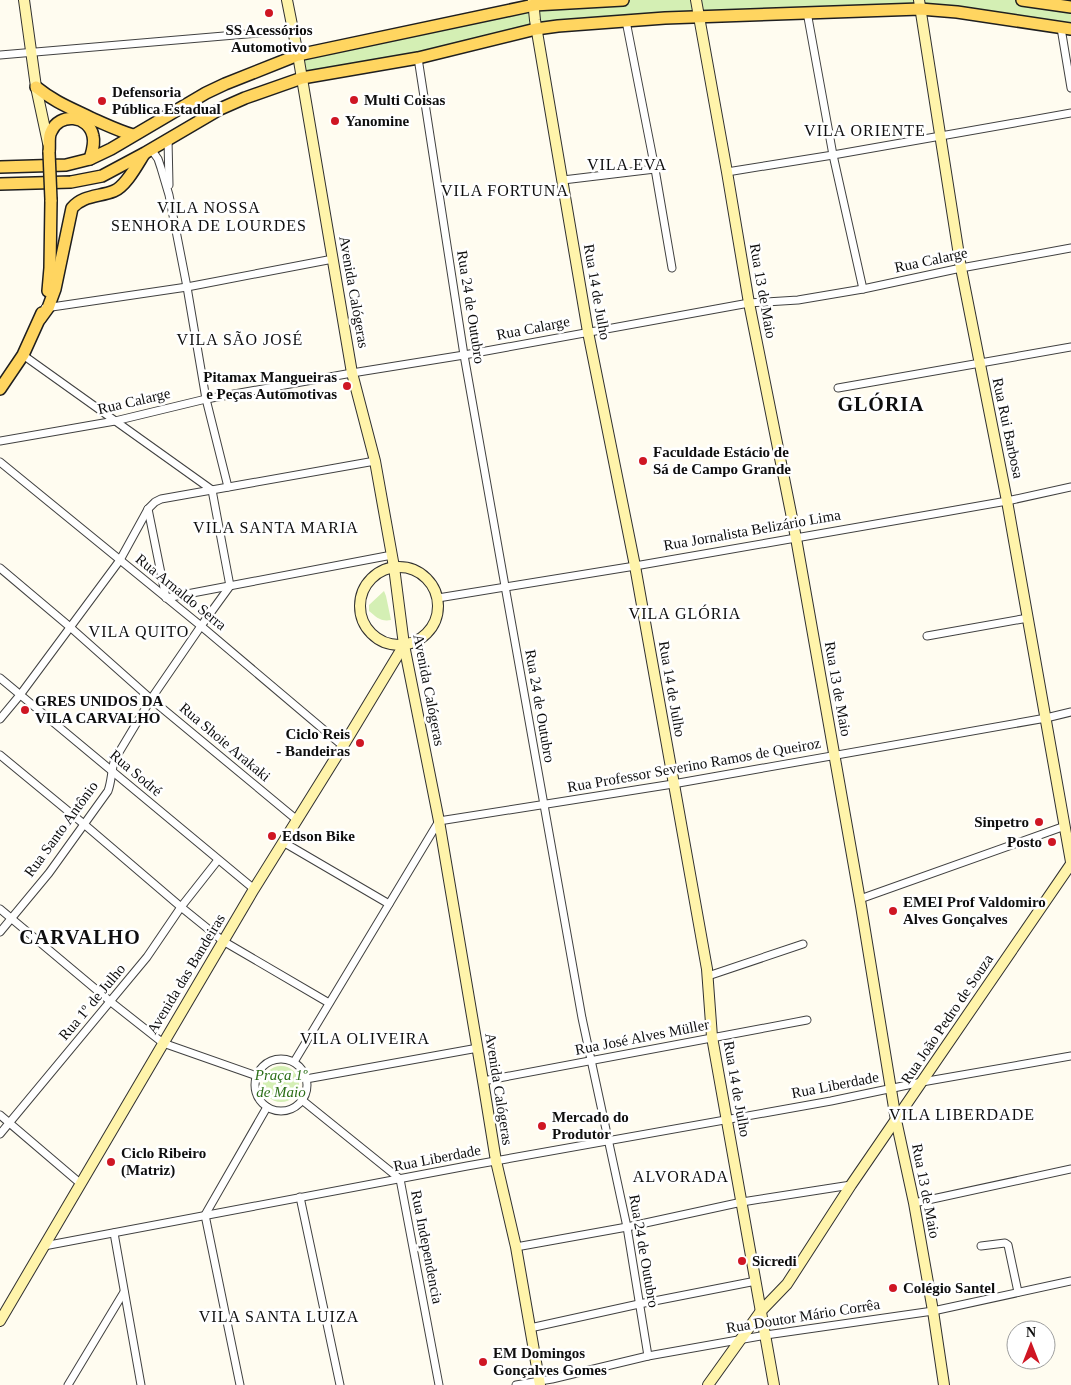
<svg xmlns="http://www.w3.org/2000/svg" width="1071" height="1385" viewBox="0 0 1071 1385" font-family="'Times New Roman',serif">
<style>
.green{fill:#d4efb4}
.lines{fill:none;stroke-linecap:round;stroke-linejoin:round}
.street-casing{stroke:#414141;stroke-width:9}
.secondary-casing{stroke:#303030;stroke-width:12}
.primary-casing{stroke:#1f1f1f;stroke-width:14}
.street{stroke:#fff;stroke-width:7}
.secondary{stroke:#fff4ab;stroke-width:10}
.primary{stroke:#ffd560;stroke-width:11}
.primary-bridge-casing{stroke:#1f1f1f;stroke-width:14;stroke-linecap:butt}
.primary-bridge{stroke:#ffd560;stroke-width:11}
.poi-dot{fill:#cf1623;stroke:#fff;stroke-width:2}
.labels{text-anchor:middle;dominant-baseline:central;stroke-width:5;stroke-linejoin:round;paint-order:stroke}
.poi-label{font-size:15px;font-weight:bold;fill:#0e0e0e;stroke:#fff;text-anchor:start}
.street-label{font-size:15px;fill:#0e0e0e;stroke:#fff}
.park-label{font-size:15px;font-style:italic;fill:#2b6e17;stroke:#fff}
.neighbourhood-label{font-size:16px;letter-spacing:1px;fill:#0e0e0e;stroke:#fff}
.district-label{font-size:20px;font-weight:bold;letter-spacing:1px;fill:#0e0e0e;stroke:#fff}
</style>
<rect width="100%" height="100%" fill="#fffcf0"/>
<!-- green -->
<g class="green">
<polygon points="623,0 1023,0 1071,7 1071,29 957,12 558,26 302,78 298,55 534,5"/>
<path d="M384 591 386 596 391 620C381 622 376 617 369 611V605Z"/>
<circle cx="281" cy="1084" r="18"/>
</g>
<g class="lines">
<!-- street casing -->
<g class="street-casing">
<g id="street">
<polyline points="807,12 833,155 863,289"/>
<polyline points="626,21 655,169 672,268"/>
<polyline points="1061,28 1071,88"/>
<polyline points="0,55 293,30"/>
<polyline points="418,58 464,355 505,586 582,1018 627,1227 648,1356"/>
<polyline points="168,139 169,185"/>
<polyline points="151,149 158,159 161,168 169,195 187,287 206,399 228,487"/>
<polyline points="727,172 833,155 1071,113"/>
<polyline points="563,180 655,169"/>
<polyline points="45,308 187,287 333,259"/>
<polyline points="23,355 212,490"/>
<polyline points="838,388 1071,347"/>
<polyline points="0,441 115,421 206,399 352,373 464,355 749,303 798,300 863,289 961,268 1071,248"/>
<polyline points="0,462 201,626 343,746"/>
<polyline points="148,509 166,598 392,555"/>
<polyline points="0,568 70,627 151,699 297,820"/>
<polyline points="438,598 635,566 939,513 1007,501 1071,487"/>
<polyline points="927,636 1028,618"/>
<polyline points="0,678 254,889"/>
<polyline points="0,719 20,695 120,560 148,509 155,502 161,499 375,461"/>
<polyline points="0,755 85,825 181,907 223,941 329,1003"/>
<polyline points="283,842 389,904"/>
<polyline points="860,899 1065,826"/>
<polyline points="0,909 111,1002 163,1043 257,1076"/>
<path d="M0 932 49 873 108 791C112 780 111 770 115 759L151 699 201 626 230 586 212 490"/>
<polyline points="708,976 803,944"/>
<circle cx="281" cy="1085" r="26"/>
<polyline points="294,1062 439,821 673,784 1046,718 1071,712"/>
<polyline points="306,1079 478,1048"/>
<polyline points="483,1081 807,1020"/>
<polyline points="302,1100 400,1179 439,1385"/>
<polyline points="0,1115 81,1184"/>
<polyline points="0,1134 147,957 181,907 218,860"/>
<polyline points="300,1197 340,1385"/>
<polyline points="914,1203 1071,1169"/>
<polyline points="114,1233 141,1385"/>
<polyline points="44,1246 467,1166 831,1101 922,1082 1071,1056"/>
<polyline points="981,1246 1005,1243 1008,1245 1018,1292"/>
<polyline points="516,1247 627,1227 742,1202 851,1185"/>
<polyline points="530,1328 639,1304 756,1281"/>
<polyline points="68,1385 124,1292"/>
<polyline points="240,1385 205,1215 267,1107"/>
<polyline points="516,1385 552,1379 648,1356 766,1335 933,1311 1071,1281"/>
</g>
</g>
<!-- secondary casing -->
<g class="secondary-casing">
<g id="secondary">
<polyline points="24,0 36,87 48,143"/>
<polyline points="287,0 298,55 352,373 375,461 394,567 404,645 439,821 483,1081 496,1161 516,1247 540,1385"/>
<polyline points="533,0 535,20 588,332 635,566 707,969 712,1037 774,1385"/>
<polyline points="696,0 727,172 749,303 796,538 861,906 896,1120 914,1203 933,1311 944,1385"/>
<polyline points="919,0 961,268 1007,501 1071,862"/>
<circle cx="399" cy="606" r="39"/>
<polyline points="0,1321 254,889 343,746 404,645"/>
<polyline points="708,1385 761,1311 787,1284 851,1185 1071,864"/>
</g>
</g>
<!-- primary casing -->
<g class="primary-casing">
<g id="primary">
<polyline points="1022,0 1071,7"/>
<path d="M36 87C56 103 71 108 93 119 107 125 119 131 133 135"/>
<path d="M49 152C50 146 48 137 51 132 59 112 89 115 93 136 95 144 92 152 90 159"/>
<polyline points="0,167 66,165 90,159 111,149 206,93 225,84 298,55 534,5 623,0"/>
<polyline points="0,184 71,182 102,176 145,153 220,109 245,98 302,78 418,58 536,29 558,26 665,18 920,9 957,12 1071,29"/>
<polyline points="48,291 50,268 51,200"/>
<path d="M40 319 48 308 55 289 72 208C83 195 99 197 114 191 126 186 137 165 144 154"/>
<polyline points="0,389 23,355 42,313"/>
</g>
</g>
<!-- street -->
<use href="#street" class="street"/>
<!-- secondary -->
<use href="#secondary" class="secondary"/>
<!-- primary -->
<use href="#primary" class="primary"/>
<!-- primary-bridge casing -->
<g class="primary-bridge-casing">
<polyline id="primary-bridge" points="49,152 51,200"/>
</g>
<!-- primary-bridge -->
<use href="#primary-bridge" class="primary-bridge"/>
</g>
<!-- markers -->
<g class="poi-dot">
<circle cx="269" cy="13" r="5"/>
<circle cx="354" cy="100" r="5"/>
<circle cx="102" cy="101" r="5"/>
<circle cx="335" cy="121" r="5"/>
<circle cx="347" cy="386" r="5"/>
<circle cx="643" cy="461" r="5"/>
<circle cx="25" cy="710" r="5"/>
<circle cx="360" cy="743" r="5"/>
<circle cx="1039" cy="822" r="5"/>
<circle cx="272" cy="836" r="5"/>
<circle cx="1052" cy="842" r="5"/>
<circle cx="893" cy="911" r="5"/>
<circle cx="542" cy="1126" r="5"/>
<circle cx="111" cy="1162" r="5"/>
<circle cx="742" cy="1261" r="5"/>
<circle cx="893" cy="1288" r="5"/>
<circle cx="483" cy="1362" r="5"/>
</g>
<g class="labels">
<!-- poi labels -->
<g class="poi-label">
<text x="269" y="30" text-anchor="middle">SS Acessórios<tspan x="269" dy="17">Automotivo</tspan></text>
<text x="112" y="92">Defensoria<tspan x="112" dy="17">Pública Estadual</tspan></text>
<text x="364" y="100">Multi Coisas</text>
<text x="345" y="121">Yanomine</text>
<text x="337" y="377" text-anchor="end">Pitamax Mangueiras<tspan x="337" dy="17">e Peças Automotivas</tspan></text>
<text x="653" y="452">Faculdade Estácio de<tspan x="653" dy="17">Sá de Campo Grande</tspan></text>
<text x="35" y="701">GRES UNIDOS DA<tspan x="35" dy="17">VILA CARVALHO</tspan></text>
<text x="350" y="734" text-anchor="end">Ciclo Reis<tspan x="350" dy="17">- Bandeiras</tspan></text>
<text x="1029" y="822" text-anchor="end">Sinpetro</text>
<text x="282" y="836">Edson Bike</text>
<text x="1042" y="842" text-anchor="end">Posto</text>
<text x="903" y="902">EMEI Prof Valdomiro<tspan x="903" dy="17">Alves Gonçalves</tspan></text>
<text x="552" y="1117">Mercado do<tspan x="552" dy="17">Produtor</tspan></text>
<text x="121" y="1153">Ciclo Ribeiro<tspan x="121" dy="17">(Matriz)</tspan></text>
<text x="752" y="1261">Sicredi</text>
<text x="903" y="1288">Colégio Santel</text>
<text x="493" y="1353">EM Domingos<tspan x="493" dy="17">Gonçalves Gomes</tspan></text>
</g>
<!-- street labels -->
<g class="street-label">
<text transform="translate(931 260) rotate(-12)">Rua Calarge</text>
<text transform="translate(763 291) rotate(80)">Rua 13 de Maio</text>
<text transform="translate(354 292) rotate(80)">Avenida Calógeras</text>
<text transform="translate(597 292) rotate(80)">Rua 14 de Julho</text>
<text transform="translate(471 307) rotate(81)">Rua 24 de Outubro</text>
<text transform="translate(533 328) rotate(-11)">Rua Calarge</text>
<text transform="translate(134 401) rotate(-13)">Rua Calarge</text>
<text transform="translate(1008 428) rotate(78)">Rua Rui Barbosa</text>
<text transform="translate(752 530) rotate(-10)">Rua Jornalista Belizário Lima</text>
<text transform="translate(181 592) rotate(39)">Rua Arnaldo Serra</text>
<text transform="translate(672 689) rotate(80)">Rua 14 de Julho</text>
<text transform="translate(838 689) rotate(80)">Rua 13 de Maio</text>
<text transform="translate(429 690) rotate(79)">Avenida Calógeras</text>
<text transform="translate(540 706) rotate(80)">Rua 24 de Outubro</text>
<text transform="translate(225 742) rotate(40)">Rua Shoie Arakaki</text>
<text transform="translate(694 765) rotate(-10)">Rua Professor Severino Ramos de Queiroz</text>
<text transform="translate(136 773) rotate(40)">Rua Sodré</text>
<text transform="translate(61 829) rotate(-54)">Rua Santo Antônio</text>
<text transform="translate(186 974) rotate(-59)">Avenida das Bandeiras</text>
<text transform="translate(92 1002) rotate(-50)">Rua 1º de Julho</text>
<text transform="translate(947 1019) rotate(-56)">Rua João Pedro de Souza</text>
<text transform="translate(642 1037) rotate(-11)">Rua José Alves Müller</text>
<text transform="translate(835 1085) rotate(-11)">Rua Liberdade</text>
<text transform="translate(499 1089) rotate(81)">Avenida Calógeras</text>
<text transform="translate(737 1089) rotate(80)">Rua 14 de Julho</text>
<text transform="translate(437 1158) rotate(-11)">Rua Liberdade</text>
<text transform="translate(926 1191) rotate(79)">Rua 13 de Maio</text>
<text transform="translate(427 1247) rotate(79)">Rua Independencia</text>
<text transform="translate(644 1251) rotate(80)">Rua 24 de Outubro</text>
<text transform="translate(803 1316) rotate(-9)">Rua Doutor Mário Corrêa</text>
</g>
<!-- park labels -->
<g class="park-label">
<text x="281" y="1075">Praça 1º<tspan x="281" dy="17">de Maio</tspan></text>
</g>
<!-- neighbourhood labels -->
<g class="neighbourhood-label">
<text x="865" y="130">VILA ORIENTE</text>
<text x="627" y="164">VILA EVA</text>
<text x="505" y="190">VILA FORTUNA</text>
<text x="209" y="207">VILA NOSSA<tspan x="209" dy="18">SENHORA DE LOURDES</tspan></text>
<text x="240" y="339">VILA SÃO JOSÉ</text>
<text x="276" y="527">VILA SANTA MARIA</text>
<text x="685" y="613">VILA GLÓRIA</text>
<text x="139" y="631">VILA QUITO</text>
<text x="365" y="1038">VILA OLIVEIRA</text>
<text x="962" y="1114">VILA LIBERDADE</text>
<text x="681" y="1176">ALVORADA</text>
<text x="279" y="1316">VILA SANTA LUIZA</text>
</g>
<!-- district labels -->
<g class="district-label">
<text x="881" y="404">GLÓRIA</text>
<text x="80" y="937">CARVALHO</text>
</g>
</g>
<!-- north arrow -->
<g transform="translate(1031 1345)"><circle r="24" fill="#ffffff" stroke="#9f9f9f"/>
<path d="M0-4L9 19L0 12L-9 19Z" fill="#cf1623"/>
<text y="-8" font-size="14" font-weight="bold" text-anchor="middle" fill="#0e0e0e">N</text>
</g>
</svg>
